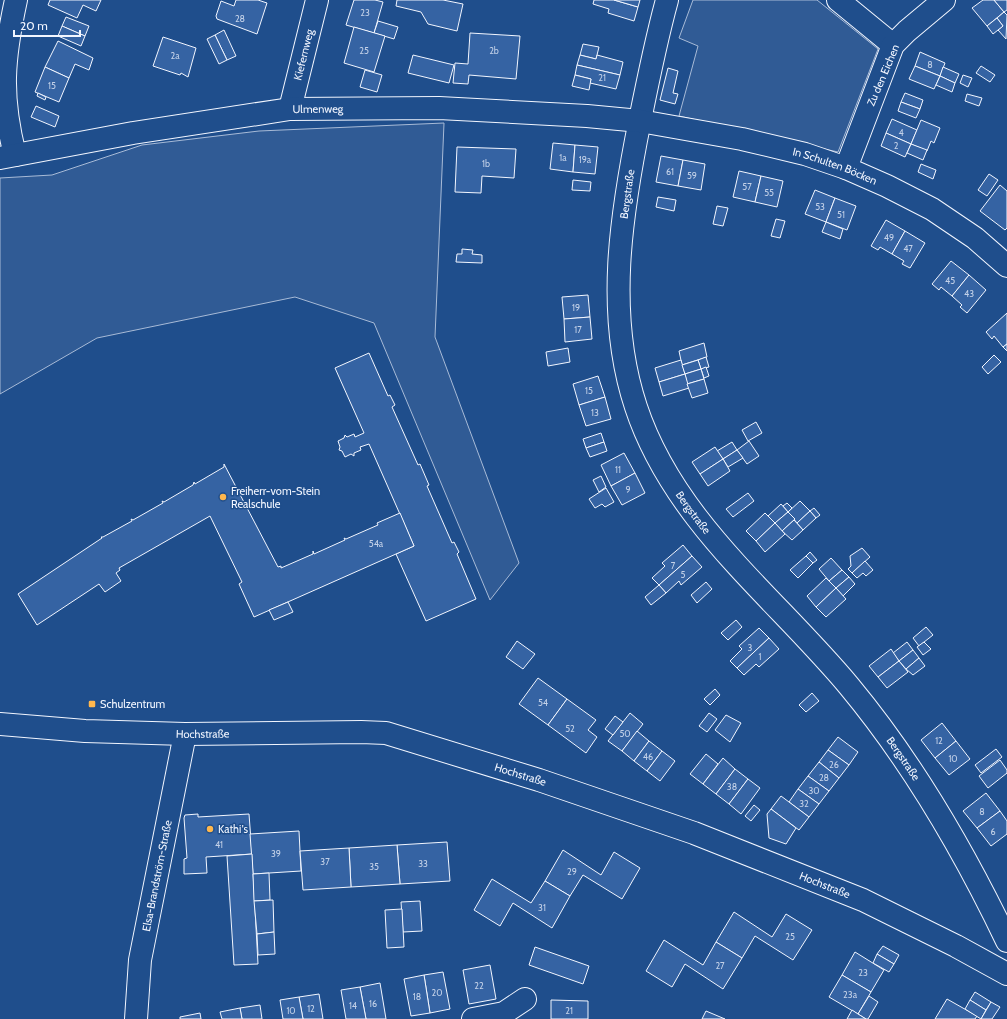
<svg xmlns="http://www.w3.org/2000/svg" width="1007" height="1019" viewBox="0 0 1007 1019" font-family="Cabin,sans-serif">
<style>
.built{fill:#305b95;stroke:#a8bbd7}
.building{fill:#3563a3;stroke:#f2f6ff}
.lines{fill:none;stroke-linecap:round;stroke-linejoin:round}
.minor-casing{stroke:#f2f6ff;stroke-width:24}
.minor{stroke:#1f4e8c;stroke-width:22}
.poi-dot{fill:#ffb74d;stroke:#1f4e8c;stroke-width:1.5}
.labels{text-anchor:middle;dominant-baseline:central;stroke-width:3;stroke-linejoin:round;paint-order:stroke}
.number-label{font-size:9px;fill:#c3d1e8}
.street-label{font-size:11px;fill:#f2f6ff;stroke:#1f4e8c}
.poi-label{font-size:11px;fill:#f2f6ff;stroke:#1f4e8c;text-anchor:start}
</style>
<rect width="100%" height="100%" fill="#1f4e8c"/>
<!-- built -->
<g class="built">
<polygon points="693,0 817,0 878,49 838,152 679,116 698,46 679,38"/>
<polygon points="444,123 435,337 519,563 490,600 374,323 295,297 97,338 0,394 0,178 52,175 142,145 259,131"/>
</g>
<!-- building -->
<g class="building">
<polygon points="50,0 101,0 96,11 83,5 77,18 48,5"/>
<polygon points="236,0 258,0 267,3 257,34 217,19 216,16 221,1 234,6"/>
<polygon points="354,0 375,0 383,2 374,33 346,25"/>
<polygon points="397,0 443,0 463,4 457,31 428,24 421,12 396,6"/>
<polygon points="594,0 614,0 638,7 634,21 608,13 609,9 593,4"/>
<polygon points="614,0 640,0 638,7"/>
<polygon points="983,0 994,0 1004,12 987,26 972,8"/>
<polygon points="994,0 1007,0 1007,10 1004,12"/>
<polygon points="1004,12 1007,15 1006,39 998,30 1003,26 997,18"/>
<polygon points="66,17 89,26 85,36 62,26"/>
<polygon points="997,18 1003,26 993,34 987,26"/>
<polygon points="378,21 398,27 394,39 374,33"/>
<polygon points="62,26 85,36 81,46 58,36"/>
<polygon points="354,27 385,36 374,72 344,63"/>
<polygon points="224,30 236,56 227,60 215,35"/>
<polygon points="470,33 520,36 516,79 469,75 468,84 453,83 455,63 468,64"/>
<polygon points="215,35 227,60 219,64 207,39"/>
<polygon points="163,37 196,48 188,77 181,73 180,75 153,66"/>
<polygon points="58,41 93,58 89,70 75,64 69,78 45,67"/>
<polygon points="583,44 599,47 596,59 580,55"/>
<polygon points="920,52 945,63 940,76 915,66"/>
<polygon points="413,55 454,65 449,83 408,73"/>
<polygon points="580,55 596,59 597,55 623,62 620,75 577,65"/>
<polygon points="577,65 620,75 616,89 590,83 591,79 575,75"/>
<polygon points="915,66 940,76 934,89 909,79"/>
<polygon points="981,66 995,75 990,82 976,73"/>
<polygon points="45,67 69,78 59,102 35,92"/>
<polygon points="943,67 959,74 955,83 940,76"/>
<polygon points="668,68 678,71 673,93 678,94 675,104 660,100"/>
<polygon points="365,70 382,75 377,92 360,87"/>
<polygon points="575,75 591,79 589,90 572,86"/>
<polygon points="963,75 972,78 968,87 960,83"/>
<polygon points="940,76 955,83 952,92 936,85"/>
<polygon points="38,93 46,97 45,100 37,96"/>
<polygon points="905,93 923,100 920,109 901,102"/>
<polygon points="967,94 982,98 979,106 965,101"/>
<polygon points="901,102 920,109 916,118 898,111"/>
<polygon points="36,106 59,116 55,127 31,117"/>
<polygon points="892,119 917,130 911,144 886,133"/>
<polygon points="921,120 940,128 934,143 931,141 927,151 911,144"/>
<polygon points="886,133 911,144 905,157 881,146"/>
<polygon points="553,143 575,145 573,172 550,169"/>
<polygon points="911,144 927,150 923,160 907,153"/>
<polygon points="575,145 598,147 595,174 573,172"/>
<polygon points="457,147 516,149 514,178 482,176 481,193 455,192"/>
<polygon points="661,156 683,160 678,186 656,182"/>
<polygon points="683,160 705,164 701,190 678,186"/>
<polygon points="921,164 936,170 933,179 918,172"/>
<polygon points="739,171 761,176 755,202 733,197"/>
<polygon points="989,174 998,180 987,196 978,190"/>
<polygon points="761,176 783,181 777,207 755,202"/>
<polygon points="573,180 591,182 590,191 572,190"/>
<polygon points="1000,185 1007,191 1007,228 1005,230 980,211"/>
<polygon points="815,190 835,198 826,222 805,214"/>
<polygon points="658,197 676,200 674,211 656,207"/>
<polygon points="835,198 856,206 847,230 826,222"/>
<polygon points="717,206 728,208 723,226 713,224"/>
<polygon points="776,219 785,221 780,238 771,236"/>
<polygon points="886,220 905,231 892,254 880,247 878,250 871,246"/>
<polygon points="826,222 843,229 840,239 822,232"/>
<polygon points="905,231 925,243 910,268 902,264 904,261 892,254"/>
<polygon points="462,249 473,250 472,254 482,255 482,263 456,262 457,254 462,254"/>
<polygon points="951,261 969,275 952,296 941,287 939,290 932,284"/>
<polygon points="969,275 986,290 967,313 960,307 962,305 952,296"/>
<polygon points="588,295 590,317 564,319 562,297"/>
<polygon points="1007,313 1007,344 1003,347 994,336 992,339 986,332"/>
<polygon points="590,317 592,339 565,342 564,319"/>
<polygon points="704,343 707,357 682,365 679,351"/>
<polygon points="1007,344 1007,351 1003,347"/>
<polygon points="568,348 570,362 548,366 546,352"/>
<polygon points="369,353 388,396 390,395 395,405 392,407 418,465 420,464 429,485 427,486 452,543 454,542 459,552 457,554 476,599 426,621 396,554 414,546 369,444 360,447 361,450 354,453 354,456 351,454 345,457 342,451 339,450 340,447 338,441 344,438 345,435 347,437 354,434 355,437 364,433 335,368"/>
<polygon points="994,355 1001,362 988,374 982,367"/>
<polygon points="706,357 709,367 701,369 698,360"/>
<polygon points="681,360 685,374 659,382 655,368"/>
<polygon points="698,360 701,369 685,374 682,365"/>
<polygon points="706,367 709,376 704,378 701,369"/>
<polygon points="701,369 704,379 687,384 685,374"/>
<polygon points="685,374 689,388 663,396 659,382"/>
<polygon points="598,376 605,397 579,405 573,384"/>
<polygon points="704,379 708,393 692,398 687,384"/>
<polygon points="605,397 611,419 586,426 579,405"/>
<polygon points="756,422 762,433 748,441 742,430"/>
<polygon points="601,433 604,442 586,448 583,439"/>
<polygon points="749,441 759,456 747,464 737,450"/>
<polygon points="604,442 607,451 590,457 586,448"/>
<polygon points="732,442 737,450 723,459 717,451"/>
<polygon points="715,447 723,459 700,474 692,462"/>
<polygon points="737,450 743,458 728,467 723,459"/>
<polygon points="624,453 635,473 611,486 601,465"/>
<polygon points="723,459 730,471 708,486 700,474"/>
<polygon points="224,464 278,567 281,566 281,568 313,554 313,551 314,554 345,540 344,538 346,539 378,525 377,523 400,513 414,546 254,617 239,584 242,582 210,516 119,568 120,570 116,573 121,581 105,592 99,584 37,625 18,594 102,538 101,537 103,537 132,521 131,519 133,520 163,503 162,501 164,502 193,485 194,482 195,484 224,467"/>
<polygon points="635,473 645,493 622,505 611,486"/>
<polygon points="601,476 606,487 599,492 593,480"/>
<polygon points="606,488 614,502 605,507 602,504 595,508 589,499"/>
<polygon points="748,493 754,501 733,517 726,509"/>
<polygon points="800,501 810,511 797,523 788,512"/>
<polygon points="787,503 792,508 788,512 783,506"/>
<polygon points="781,504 788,512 775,523 768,516"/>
<polygon points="814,508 820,515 816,518 810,511"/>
<polygon points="810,511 816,518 803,530 797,523"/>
<polygon points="788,512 795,519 782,531 775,523"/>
<polygon points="765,513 775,523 756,541 746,531"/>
<polygon points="794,520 803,530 792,540 782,531"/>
<polygon points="775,523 785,534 765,552 756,541"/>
<polygon points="683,545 692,556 659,585 652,578 665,566 662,563"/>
<polygon points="862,548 870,557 852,573 848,569 851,566 850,556"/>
<polygon points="810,552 817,560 813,563 806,556"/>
<polygon points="692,556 702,567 681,585 679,581 666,593 659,585"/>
<polygon points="806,556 813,563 798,578 790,570"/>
<polygon points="831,558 842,570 829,581 819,569"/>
<polygon points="865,561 873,570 866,576 863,573 857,578 852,573"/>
<polygon points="842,570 849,577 836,588 829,581"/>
<polygon points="849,577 855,584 843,596 836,588"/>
<polygon points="826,578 836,588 816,607 807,596"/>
<polygon points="706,582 712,589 697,603 691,595"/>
<polygon points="659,585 666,593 651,605 645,597"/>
<polygon points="836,588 846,599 826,617 816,607"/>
<polygon points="288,602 293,612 274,620 269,610"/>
<polygon points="736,620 742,627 728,640 721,633"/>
<polygon points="926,627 933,635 919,646 913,638"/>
<polygon points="759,628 769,638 737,668 730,661 742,649 739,646"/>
<polygon points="769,638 779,649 759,667 756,664 744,675 737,668"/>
<polygon points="517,641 535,654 523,669 506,657"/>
<polygon points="907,642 913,650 899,661 893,653"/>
<polygon points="924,642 931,649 923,655 917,647"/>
<polygon points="891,649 899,661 878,677 869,666"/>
<polygon points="913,650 919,658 906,669 899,661"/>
<polygon points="919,658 925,666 913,675 906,669"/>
<polygon points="899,661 908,672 887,688 878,677"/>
<polygon points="538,678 567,699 548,725 519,704"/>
<polygon points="715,689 720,695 710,705 704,699"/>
<polygon points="812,693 819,701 806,712 799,705"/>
<polygon points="567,699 596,720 588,730 597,737 586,753 548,725"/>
<polygon points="630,713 643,724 622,751 608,741"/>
<polygon points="709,713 717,719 707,732 699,726"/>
<polygon points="726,715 741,723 730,742 715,730"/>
<polygon points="615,716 623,722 613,735 605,729"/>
<polygon points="942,723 956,741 935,758 921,740"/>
<polygon points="637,731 649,741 634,761 622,751"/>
<polygon points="838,737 858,752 849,765 828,750"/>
<polygon points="649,741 662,751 647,771 634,761"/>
<polygon points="956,741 970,759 949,775 935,758"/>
<polygon points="996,749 1002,757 981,773 975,765"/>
<polygon points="828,750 849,765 839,778 819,762"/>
<polygon points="662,751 675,761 660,781 647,771"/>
<polygon points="706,754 718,764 703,784 690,774"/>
<polygon points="723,758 735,769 716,794 703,784"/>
<polygon points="1000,760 1007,770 1007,773 988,788 979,776"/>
<polygon points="819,762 839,778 829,791 808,776"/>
<polygon points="735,769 748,779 729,804 716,794"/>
<polygon points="808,776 829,791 819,804 798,789"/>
<polygon points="748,779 760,788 741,814 729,804"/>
<polygon points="798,789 819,804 809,817 789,802"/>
<polygon points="986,793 1000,811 977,828 963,811"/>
<polygon points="781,796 809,817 799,830 771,809"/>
<polygon points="754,805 760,810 751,821 745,816"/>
<polygon points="771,809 796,828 786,844 769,838 767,814"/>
<polygon points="1000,811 1007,821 1007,834 991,846 977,828"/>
<polygon points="198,814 198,817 249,814 252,854 206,857 207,873 184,874 184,859 187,858 184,818 185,815"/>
<polygon points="299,831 301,871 253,874 250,834"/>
<polygon points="447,842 450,881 400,884 397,845"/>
<polygon points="397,845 400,884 351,887 349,848"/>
<polygon points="349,848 351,887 303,890 300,851"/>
<polygon points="563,850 601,875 614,852 640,868 622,899 583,875 570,896 545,881"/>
<polygon points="252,854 258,964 234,965 227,856"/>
<polygon points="269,873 270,900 254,901 253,874"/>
<polygon points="492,879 531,903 545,881 570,896 552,928 513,903 500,926 474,910"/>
<polygon points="273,900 274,932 257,934 254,901"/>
<polygon points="420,901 422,931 403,932 401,902"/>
<polygon points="402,909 404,947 387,948 385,910"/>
<polygon points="734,912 772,937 786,914 812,930 793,960 755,936 742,958 716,942"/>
<polygon points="274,932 275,954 258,955 257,934"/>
<polygon points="664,940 703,965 716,942 742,958 723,989 685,964 672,987 646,971"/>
<polygon points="883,946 899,955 894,964 877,954"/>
<polygon points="535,947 589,966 583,984 529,965"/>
<polygon points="855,952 884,970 871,992 842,975"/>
<polygon points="877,954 894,964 889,972 873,963"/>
<polygon points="490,965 496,999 469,1004 463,970"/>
<polygon points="443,972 450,1009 430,1013 424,975"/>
<polygon points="424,975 430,1013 411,1016 404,979"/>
<polygon points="842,975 871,992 858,1014 829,997"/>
<polygon points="380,983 386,1019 366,1019 360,987"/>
<polygon points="360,987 366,1019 346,1019 341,990"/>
<polygon points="975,992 991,1002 986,1010 970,1000"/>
<polygon points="319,994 323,1019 303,1019 299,997"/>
<polygon points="869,996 878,1002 868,1019 866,1019 858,1014"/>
<polygon points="299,997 303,1019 283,1019 280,1000"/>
<polygon points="947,999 977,1016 975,1019 935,1019"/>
<polygon points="551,1000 588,1001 588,1019 551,1019"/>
<polygon points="970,1000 986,1010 981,1019 965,1009"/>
<polygon points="991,1002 1000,1007 992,1019 981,1019"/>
<polygon points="260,1005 262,1019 242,1019 240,1008"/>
<polygon points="240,1008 242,1019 222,1019 220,1012"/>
<polygon points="852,1010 858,1014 866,1019 847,1019"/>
<polygon points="706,1011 725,1019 702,1019"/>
<polygon points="200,1013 201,1019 180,1019 180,1017"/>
</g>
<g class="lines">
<!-- minor casing -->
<g class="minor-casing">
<g id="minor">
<path id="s1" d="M667 0C656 40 648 80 640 120 621 214 605 314 636 407 674 522 774 596 849 686 913 763 964 851 1007 941"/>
<polyline points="838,0 893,45"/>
<path id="s2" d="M290 109 317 0"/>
<path d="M15 155C0 95 3 60 16 0"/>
<path id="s3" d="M0 158 133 133 290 109 439 108 587 116 640 121 742 139 805 154 846 168 887 186 932 209 975 238 1007 266"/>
<polyline points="846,168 893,45 907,31 944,0"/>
<path id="s4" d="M0 724 85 731 185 734 361 732 386 733 539 780 694 833 863 900 956 946 1007 974"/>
<path id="s5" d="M136 1019 140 960 185 734"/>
<polyline points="473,1019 504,1013 525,999"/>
</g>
</g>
<!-- minor -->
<use href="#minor" class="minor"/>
</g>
<!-- markers -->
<g class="poi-dot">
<circle cx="223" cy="497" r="4"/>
<rect x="88" y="700" width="8" height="8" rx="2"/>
<circle cx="210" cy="829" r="4"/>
</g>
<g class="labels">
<!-- number labels -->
<g class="number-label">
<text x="365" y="12">23</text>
<text x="240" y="18">28</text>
<text x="364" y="50">25</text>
<text x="494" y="50">2b</text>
<text x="175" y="55">2a</text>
<text x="930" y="64">8</text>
<text x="602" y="77">21</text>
<text x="52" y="85">15</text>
<text x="901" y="132">4</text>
<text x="896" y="145">2</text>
<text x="563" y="157">1a</text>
<text x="585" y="159">19a</text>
<text x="486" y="163">1b</text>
<text x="670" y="171">61</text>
<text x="692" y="175">59</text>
<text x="747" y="186">57</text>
<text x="769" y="192">55</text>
<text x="820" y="206">53</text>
<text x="841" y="214">51</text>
<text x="889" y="237">49</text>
<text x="908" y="248">47</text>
<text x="950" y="280">45</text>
<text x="969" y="293">43</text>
<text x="576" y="307">19</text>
<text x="578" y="329">17</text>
<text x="589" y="390">15</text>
<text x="595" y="412">13</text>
<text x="618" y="469">11</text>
<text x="628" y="489">9</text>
<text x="376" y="543">54a</text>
<text x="673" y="565">7</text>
<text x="683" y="574">5</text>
<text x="750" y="647">3</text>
<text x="760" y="656">1</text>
<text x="543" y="702">54</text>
<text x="570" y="728">52</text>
<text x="625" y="733">50</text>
<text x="939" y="740">12</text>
<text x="648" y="756">46</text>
<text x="953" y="758">10</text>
<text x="834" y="764">26</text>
<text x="824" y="777">28</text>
<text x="732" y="786">38</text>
<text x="814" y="790">30</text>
<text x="804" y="803">32</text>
<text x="982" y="811">8</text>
<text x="993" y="831">6</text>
<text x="219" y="844">41</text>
<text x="276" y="853">39</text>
<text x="325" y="861">37</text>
<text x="423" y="863">33</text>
<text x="374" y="866">35</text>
<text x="572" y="871">29</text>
<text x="542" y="907">31</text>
<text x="790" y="936">25</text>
<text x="720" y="965">27</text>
<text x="863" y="972">23</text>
<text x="479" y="985">22</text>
<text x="437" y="992">20</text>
<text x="850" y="994">23a</text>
<text x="417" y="996">18</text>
<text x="373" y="1003">16</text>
<text x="353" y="1005">14</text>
<text x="311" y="1008">12</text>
<text x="291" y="1010">10</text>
<text x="569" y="1010">21</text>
</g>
<!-- street labels -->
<g class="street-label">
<text stroke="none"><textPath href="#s2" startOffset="56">Kiefernweg</textPath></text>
<text transform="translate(883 75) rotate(-67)">Zu den Eichen</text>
<text stroke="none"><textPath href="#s3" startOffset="322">Ulmenweg</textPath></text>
<text stroke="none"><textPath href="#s3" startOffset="845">In Schulten Böcken</textPath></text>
<text transform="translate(627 194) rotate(-82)">Bergstraße</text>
<text stroke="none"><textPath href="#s1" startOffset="534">Bergstraße</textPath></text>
<text stroke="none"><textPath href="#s4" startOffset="203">Hochstraße</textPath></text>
<text stroke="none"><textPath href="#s1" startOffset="858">Bergstraße</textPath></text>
<text stroke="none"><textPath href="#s4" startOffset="527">Hochstraße</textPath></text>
<text stroke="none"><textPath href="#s5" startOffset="145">Elsa-Brandström-Straße</textPath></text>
<text stroke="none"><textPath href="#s4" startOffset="851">Hochstraße</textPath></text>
</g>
<!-- poi labels -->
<g class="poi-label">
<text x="231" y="491">Freiherr-vom-Stein<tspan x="231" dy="13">Realschule</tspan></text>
<text x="100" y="704">Schulzentrum</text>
<text x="218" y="829">Kathi's</text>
</g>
</g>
<!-- scale -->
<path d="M14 30v6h66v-6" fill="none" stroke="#f2f6ff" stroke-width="2"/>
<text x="20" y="30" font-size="12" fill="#f2f6ff" stroke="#1f4e8c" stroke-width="3" paint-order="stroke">20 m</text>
</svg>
